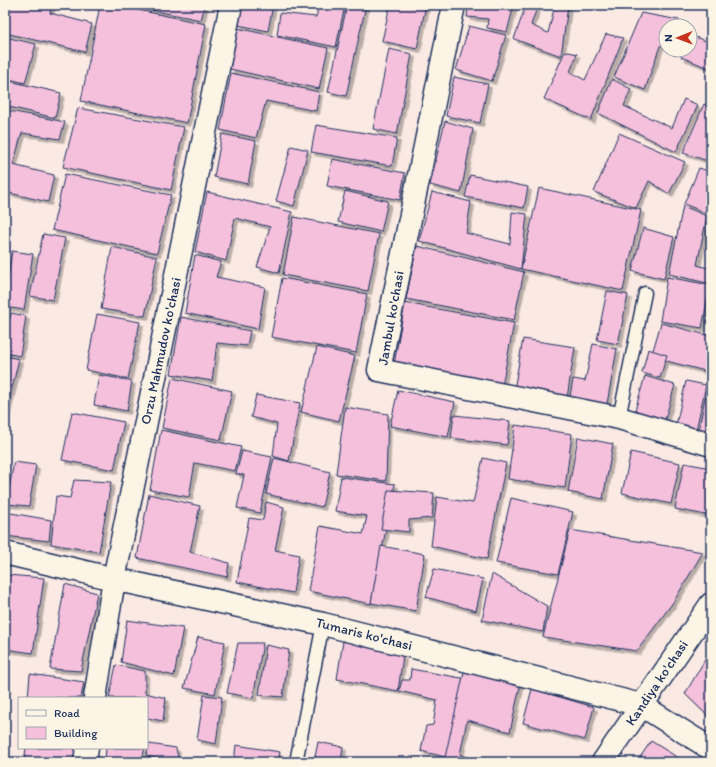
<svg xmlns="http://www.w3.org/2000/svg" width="716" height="767" viewBox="0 0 716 767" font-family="Itim,sans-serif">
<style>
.building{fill:#f5c0dc;stroke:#1b2f5e;filter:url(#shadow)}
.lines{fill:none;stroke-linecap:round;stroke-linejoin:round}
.lane-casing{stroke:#1b2f5e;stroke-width:15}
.street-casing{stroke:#1b2f5e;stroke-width:25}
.lane{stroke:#fcf5e5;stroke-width:12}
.street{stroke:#fcf5e5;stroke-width:22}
.labels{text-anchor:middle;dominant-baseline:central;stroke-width:3;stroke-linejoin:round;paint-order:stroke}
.street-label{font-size:14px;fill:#1b2f5e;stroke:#fcf5e5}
</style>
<defs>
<filter id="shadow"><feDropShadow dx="3.5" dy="3.5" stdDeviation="0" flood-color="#0004"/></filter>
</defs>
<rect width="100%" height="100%" fill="#fbeae3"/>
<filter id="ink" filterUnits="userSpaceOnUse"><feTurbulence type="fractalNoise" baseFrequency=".025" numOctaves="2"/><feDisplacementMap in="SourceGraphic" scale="8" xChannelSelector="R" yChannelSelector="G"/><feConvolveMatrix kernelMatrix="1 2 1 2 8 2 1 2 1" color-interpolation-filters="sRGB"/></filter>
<g filter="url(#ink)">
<!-- building -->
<g class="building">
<polygon points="5,5 52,5 50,13 92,24 85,52 5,33"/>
<polygon points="100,5 114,5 206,24 187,123 81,101"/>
<polygon points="126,5 205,5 201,20"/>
<polygon points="242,5 273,5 268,31 238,25"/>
<polygon points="319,5 345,5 336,47 277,35 280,13 316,17"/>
<polygon points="347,5 366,5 346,96 328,92"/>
<polygon points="390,5 426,5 417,49 382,41"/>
<polygon points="468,5 514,5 507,32 487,28 488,19 467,17"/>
<polygon points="526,5 538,5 531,25 548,33 555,5 568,6 561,56 514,39"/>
<polygon points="641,13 679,20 678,26 666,26 666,43 660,46 645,90 614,77"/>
<polygon points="469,26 506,35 492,81 456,70"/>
<polygon points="237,28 328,48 319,89 230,69"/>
<polygon points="606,34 623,38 591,120 544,99 565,51 577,54 570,72 585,80"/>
<polygon points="690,35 711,43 711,69 681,57 684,50 690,50"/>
<polygon points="5,37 36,44 25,83 5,78"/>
<polygon points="389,49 412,54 397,134 373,129"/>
<polygon points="231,73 319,92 316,111 266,101 256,138 220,130"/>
<polygon points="454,77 488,84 480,123 446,116"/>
<polygon points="612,79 631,89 624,106 672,128 684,99 698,105 676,152 598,113"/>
<polygon points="5,80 61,93 55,118 5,106"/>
<polygon points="704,104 711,107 711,162 683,153"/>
<polygon points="78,108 184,127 171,190 63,167"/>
<polygon points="5,110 65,122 60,139 22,133 13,165 54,175 48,202 5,192"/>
<polygon points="445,121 473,129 461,193 430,185"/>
<polygon points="316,125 397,138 392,166 311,152"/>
<polygon points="619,133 685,162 669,194 649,181 636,208 594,192"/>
<polygon points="222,134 256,141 248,184 214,177"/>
<polygon points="291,146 308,150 294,206 276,201"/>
<polygon points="332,159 405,173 400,200 327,186"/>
<polygon points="699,168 711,172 711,215 684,204"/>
<polygon points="65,174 171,195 157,253 52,230"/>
<polygon points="470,175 528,187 524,208 465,197"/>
<polygon points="539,188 641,210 623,291 521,269"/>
<polygon points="345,191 388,201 381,232 338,222"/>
<polygon points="207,192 292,212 279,273 257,267 270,227 235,218 226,261 195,252"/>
<polygon points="432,192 471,202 466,233 510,244 512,212 527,214 521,269 419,241"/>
<polygon points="683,206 707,216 697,265 711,269 711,284 669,274"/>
<polygon points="294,217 379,234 368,291 283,275"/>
<polygon points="643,228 674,237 664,279 632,271"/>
<polygon points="43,234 65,238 53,300 30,296"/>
<polygon points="417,246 524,272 514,320 406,299"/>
<polygon points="112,247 157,257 145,316 101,309"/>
<polygon points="12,251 33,254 24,310 5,307 5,296"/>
<polygon points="195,255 221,262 216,277 265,287 258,329 185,313"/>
<polygon points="667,277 710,285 702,328 660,321"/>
<polygon points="282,278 367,294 356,353 271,337"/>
<polygon points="607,291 628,295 618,344 597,340"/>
<polygon points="405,303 514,323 502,386 394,364"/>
<polygon points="11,313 26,316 20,356 5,353 5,329 7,330"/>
<polygon points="97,314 140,322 128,379 86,370"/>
<polygon points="181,317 250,331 247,346 217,343 212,381 171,374"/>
<polygon points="661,323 711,336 711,348 705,371 651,357"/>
<polygon points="523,339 575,347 567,398 514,390"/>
<polygon points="593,344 617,349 606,409 569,402 573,379 585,381"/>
<polygon points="317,347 355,356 339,421 301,412"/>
<polygon points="648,349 667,355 660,378 642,373"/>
<polygon points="5,356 19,359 5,418"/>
<polygon points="711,368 711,431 699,428"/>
<polygon points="99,375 132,381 127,411 94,405"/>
<polygon points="645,376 675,385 664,423 634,414"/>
<polygon points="172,378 232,391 221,440 162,428"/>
<polygon points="686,381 706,385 696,430 676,425"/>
<polygon points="398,390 455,402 448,437 390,426"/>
<polygon points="256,395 300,403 289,461 273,456 277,424 251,417"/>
<polygon points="345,407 388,414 386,481 336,474"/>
<polygon points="72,412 124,422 114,470 62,460"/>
<polygon points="454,415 510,421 507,445 451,438"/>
<polygon points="515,425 572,434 565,488 508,479"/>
<polygon points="161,430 241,447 235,471 195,463 189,497 150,490"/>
<polygon points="578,437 613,444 603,499 568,492"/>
<polygon points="242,451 272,457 260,513 237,508 244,475 236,474"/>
<polygon points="631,452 680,463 671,504 622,493"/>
<polygon points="274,458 330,472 322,507 266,494"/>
<polygon points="483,458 506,463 487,559 431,546 437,497 473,503"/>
<polygon points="14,462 36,465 29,506 6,504"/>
<polygon points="684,463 711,468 711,516 675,509"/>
<polygon points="341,477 395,484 371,604 308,591 320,526 363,534 367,516 335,511"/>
<polygon points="74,480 111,482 99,552 51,544 56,496 70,498"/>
<polygon points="388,490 434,493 432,518 409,520 409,532 381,529"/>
<polygon points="149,494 200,506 190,552 229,563 227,577 137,558"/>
<polygon points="511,498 573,512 558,574 496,563"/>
<polygon points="266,502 284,507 275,550 299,555 293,593 237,582 249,518 263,520"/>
<polygon points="5,512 51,520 49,541 5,536"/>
<polygon points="570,530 703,552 674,601 637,651 543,637"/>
<polygon points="381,546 425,554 416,611 371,603"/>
<polygon points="434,569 483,579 476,611 426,597"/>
<polygon points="492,574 547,606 543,632 482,620"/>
<polygon points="7,575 44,578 33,653 5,649 5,589"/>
<polygon points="65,584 97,593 81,671 50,669"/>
<polygon points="127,620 183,628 174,676 121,662"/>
<polygon points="198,637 225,642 215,694 184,688"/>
<polygon points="343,641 403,656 398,691 337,679"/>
<polygon points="238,643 263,643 253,698 227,693"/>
<polygon points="266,645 289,650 283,697 259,695"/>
<polygon points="707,656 711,658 710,718 685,694"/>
<polygon points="116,665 145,671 145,693 166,698 163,721 147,718 147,698 109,698"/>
<polygon points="411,669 467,679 449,758 421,751 426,726 433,725 437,700 399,691 402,680 410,680"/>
<polygon points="464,672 522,677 510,732 467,720 460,755 484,762 444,762"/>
<polygon points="30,674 84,682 81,698 28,698"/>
<polygon points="532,689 594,707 585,740 523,723"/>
<polygon points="204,695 222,697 216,744 197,740"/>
<polygon points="651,741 685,762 637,762"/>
<polygon points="318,742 343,747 341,762 314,762"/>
<polygon points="149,744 176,748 179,762 172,762 146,756"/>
<polygon points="236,745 280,752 278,762 234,762"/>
<polygon points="26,748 77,748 75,762 24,762"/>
<polygon points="106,748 145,748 141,762 105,762"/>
</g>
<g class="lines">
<!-- lane casing -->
<g class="lane-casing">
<g id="lane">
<polyline points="619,418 645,293"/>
<polyline points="296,762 323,624"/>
</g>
</g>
<!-- street casing -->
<g class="street-casing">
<g id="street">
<polyline points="454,5 379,370 619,418 711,445"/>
<polyline points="5,553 114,579 323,624 641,705 711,749"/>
<polyline points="95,698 114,579 231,5"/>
<polyline points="85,762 87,748"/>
<polyline points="603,762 711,604"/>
</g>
</g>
<!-- lane -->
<use href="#lane" class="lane"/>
<!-- street -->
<use href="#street" class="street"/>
</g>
</g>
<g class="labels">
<!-- street labels -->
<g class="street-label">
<text transform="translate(391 318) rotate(-80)">Jambul ko'chasi</text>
<text transform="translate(161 351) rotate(-78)">Orzu Mahmudov ko'chasi</text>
<text transform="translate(364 634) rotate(14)">Tumaris ko'chasi</text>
<text transform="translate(657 683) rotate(-56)">Kandiya ko'chasi</text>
</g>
</g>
<!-- margin -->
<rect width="716" height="767" fill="none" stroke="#fcf5e5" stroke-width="20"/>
<rect x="10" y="10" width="696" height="747" fill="none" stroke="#1b2f5e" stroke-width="1.5" filter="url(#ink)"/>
<!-- legend -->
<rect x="18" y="697" width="130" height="52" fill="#fcf5e5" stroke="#a2a6af"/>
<rect x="26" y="710" width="20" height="6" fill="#fcf5e5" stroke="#a2a6af"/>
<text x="54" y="717" font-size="12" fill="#1b2f5e">Road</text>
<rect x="26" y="727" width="20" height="12" fill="#f5c0dc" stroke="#a2a6af"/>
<text x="54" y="737" font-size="12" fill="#1b2f5e">Building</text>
<!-- north arrow -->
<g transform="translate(678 38) rotate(269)"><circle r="19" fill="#fcf5e5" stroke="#a2a6af"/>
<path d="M0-3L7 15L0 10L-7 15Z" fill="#c8321e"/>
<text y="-6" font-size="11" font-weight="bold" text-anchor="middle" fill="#1b2f5e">N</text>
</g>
</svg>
